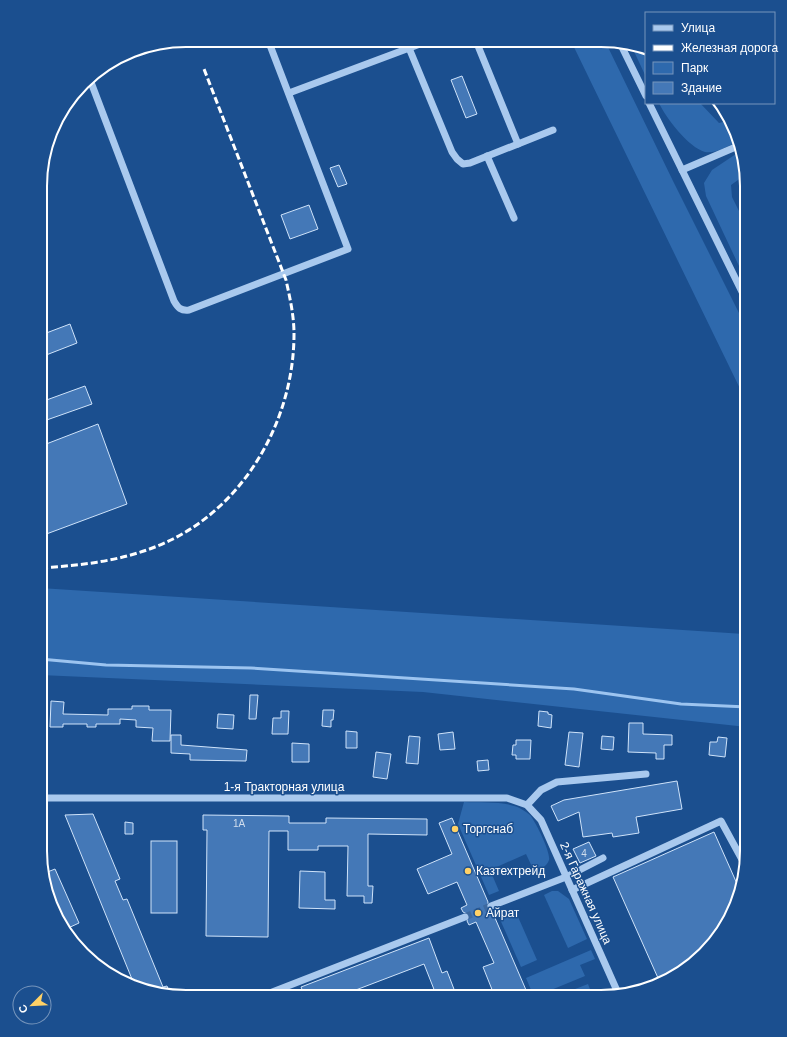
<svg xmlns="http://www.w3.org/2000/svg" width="787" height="1037" viewBox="0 0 787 1037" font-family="Helvetica,sans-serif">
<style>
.green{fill:#2e69ad}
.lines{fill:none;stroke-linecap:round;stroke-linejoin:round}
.stream{stroke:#9cc4f0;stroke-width:3}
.building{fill:#4478b7;stroke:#cfe3fa}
.minor-tunnel{stroke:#3d69a0;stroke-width:7;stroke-dasharray:7 3.5;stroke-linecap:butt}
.minor{stroke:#a9c9ee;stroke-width:7}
.rail{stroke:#fff;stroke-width:3;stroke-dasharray:7 3;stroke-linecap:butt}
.poi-dot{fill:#ffd166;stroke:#1b4f8f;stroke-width:1.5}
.labels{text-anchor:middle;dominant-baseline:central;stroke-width:3;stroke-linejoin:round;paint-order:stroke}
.number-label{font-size:10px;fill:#d0dded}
.street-label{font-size:12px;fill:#fff;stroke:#1b4f8f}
.poi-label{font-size:12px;fill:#fff;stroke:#1b4f8f;text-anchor:start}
.rim{fill:none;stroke:#fff;stroke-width:2}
</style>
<rect width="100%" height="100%" fill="#1b4f8f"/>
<!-- green -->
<g class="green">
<polygon points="571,41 605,41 673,181 747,329 747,403"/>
<polygon points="631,45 646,52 646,77"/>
<path d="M659 103H700L719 123 731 120 737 142C728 146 715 154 705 152 688 147 666 118 659 103Z"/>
<polygon points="739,152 745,175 731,185 732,197 747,227 747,283 706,196 704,183 712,170"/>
<polygon points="40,588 744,634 747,631 747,727 423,692 40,675"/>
<path d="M464 802C479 803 499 801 514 806 519 807 525 811 530 815 535 821 551 852 549 860 547 866 540 870 535 873L526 854 490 870 499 891 489 895 458 824Z"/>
<polygon points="552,891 558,891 569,899 587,939 568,948 544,895"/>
<polygon points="515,910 537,960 521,967 499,917"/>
<polygon points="591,950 595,959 580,965 585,976 534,997 526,978"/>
<polygon points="588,984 593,997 573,997 570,991"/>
</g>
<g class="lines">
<!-- stream -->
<polyline class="stream" points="40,659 106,665 251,668 574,689 681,704 747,707"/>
</g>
<!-- building -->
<g class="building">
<polygon points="462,76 477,114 466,118 451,80"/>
<polygon points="339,165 347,184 338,187 330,168"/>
<polygon points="309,205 318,229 290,239 281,215"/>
<polygon points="70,324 77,343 41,357 41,335"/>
<polygon points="85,386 92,404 41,422 41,402"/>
<polygon points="98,424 127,504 41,536 41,446"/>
<polygon points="250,695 258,695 256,719 249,719"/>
<polygon points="51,701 64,702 63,714 108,715 108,709 132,709 132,706 149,706 149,710 171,710 170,741 152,741 153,728 136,727 136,720 120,719 120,724 96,724 96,727 87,727 87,724 63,724 63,727 50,727"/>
<polygon points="323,710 334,710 333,720 331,720 331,727 322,726"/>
<polygon points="281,711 289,711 288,734 272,734 273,718 281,718"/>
<polygon points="539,711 548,712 548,714 552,715 551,728 538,726"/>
<polygon points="218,714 234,715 233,729 217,728"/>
<polygon points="629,723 643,723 643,734 672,735 672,745 664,745 664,759 656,759 656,753 628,752"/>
<polygon points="346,731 357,732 357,748 346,748"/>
<polygon points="453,732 455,749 440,750 438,734"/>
<polygon points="569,732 583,733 579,767 565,765"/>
<polygon points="171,735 181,735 181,745 247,750 246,761 190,760 190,754 171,753"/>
<polygon points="409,736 420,737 418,764 406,763"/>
<polygon points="602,736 614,737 613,750 601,749"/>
<polygon points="718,737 727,738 725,757 709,755 710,742 717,742"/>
<polygon points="516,740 531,740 530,759 516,759 516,755 512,755 513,745 516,745"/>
<polygon points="292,743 309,744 309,762 292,762"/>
<polygon points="376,752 391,754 387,779 373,777"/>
<polygon points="488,760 489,770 478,771 477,761"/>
<polygon points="677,781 682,809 636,817 639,833 613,837 612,833 583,837 579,812 558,821 551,806 564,800"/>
<polygon points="93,814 120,879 115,881 123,900 127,899 163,987 167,986 171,996 167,996 134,984 65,815"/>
<polygon points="203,815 289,816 289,823 326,823 326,818 427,819 427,835 368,834 368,886 373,886 372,903 364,903 364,896 347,896 348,846 318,846 318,850 288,850 288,831 269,831 268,937 206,936 207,830 203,830"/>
<polygon points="452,818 488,902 487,908 492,911 529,997 495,997 483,967 494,963 476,922 469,925 467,921 469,915 463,912 461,908 467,905 457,882 428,894 417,869 452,854 439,823"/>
<polygon points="125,822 133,823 133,834 125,834"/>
<polygon points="714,832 738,886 722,932 684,966 658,978 613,877"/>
<rect x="151" y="841" width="26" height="72"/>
<polygon points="589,842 596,856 580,863 573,849"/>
<polygon points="55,869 79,923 66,929 55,916 45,873"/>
<polygon points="300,871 325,872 325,900 335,900 335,909 299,908"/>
<polygon points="429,938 442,973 447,971 457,997 437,997 424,964 340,996 305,996 301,987"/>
</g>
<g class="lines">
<!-- minor-tunnel -->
<polyline class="minor-tunnel" points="465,917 491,906"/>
<!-- minor -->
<g class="minor">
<polyline points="476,41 518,144"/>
<polyline points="619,41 646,96"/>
<polyline points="409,48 452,152 457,159 463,164 470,163 553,130"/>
<path d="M89 77 174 301C178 308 181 311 189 310L348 249 268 40"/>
<polyline points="289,93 428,41"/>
<polyline points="649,103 747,302"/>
<polyline points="487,156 514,218"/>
<polyline points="682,170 738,146"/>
<polyline points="40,798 507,798 527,805 541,820 618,993"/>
<polyline points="527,805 541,790 557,782 646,774"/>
<polyline points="572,890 721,821 745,865"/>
<polyline points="491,906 566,877 603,858"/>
<polyline points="262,996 465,917"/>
</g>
<!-- rail -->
<path class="rail" d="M41 568C86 565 131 560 173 539 248 501 294 417 294 334 294 316 290 298 286 280L204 69"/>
</g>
<!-- markers -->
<g class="poi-dot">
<circle cx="455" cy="829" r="4"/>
<circle cx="468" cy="871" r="4"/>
<circle cx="478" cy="913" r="4"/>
</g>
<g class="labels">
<!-- number labels -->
<g class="number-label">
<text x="239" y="823">1А</text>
<text x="584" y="853">4</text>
</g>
<!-- street labels -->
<g class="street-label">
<text x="284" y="787">1-я Тракторная улица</text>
<text transform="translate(586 893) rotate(66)">2-я Гаражная улица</text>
</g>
<!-- poi labels -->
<g class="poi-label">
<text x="463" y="829">Торгснаб</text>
<text x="476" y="871">Казтехтрейд</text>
<text x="486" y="913">Айрат</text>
</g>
</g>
<!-- crop -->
<path d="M0 0H787V1037H0ZM186 47H601A139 139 0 0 1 740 186V851A139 139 0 0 1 601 990H186A139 139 0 0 1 47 851V186A139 139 0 0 1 186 47Z" fill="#1b4f8f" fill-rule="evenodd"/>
<path class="rim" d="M186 47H601A139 139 0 0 1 740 186V851A139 139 0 0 1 601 990H186A139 139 0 0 1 47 851V186A139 139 0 0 1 186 47Z"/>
<!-- legend -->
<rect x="645" y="12" width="130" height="92" fill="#1b4f8f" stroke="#7695bc"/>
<rect x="653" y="25" width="20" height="6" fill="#a9c9ee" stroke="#7695bc"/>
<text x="681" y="32" font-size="12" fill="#ffffff">Улица</text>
<rect x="653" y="45" width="20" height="6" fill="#ffffff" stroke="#7695bc"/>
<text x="681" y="52" font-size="12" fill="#ffffff">Железная дорога</text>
<rect x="653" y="62" width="20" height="12" fill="#2e69ad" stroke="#7695bc"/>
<text x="681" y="72" font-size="12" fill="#ffffff">Парк</text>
<rect x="653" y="82" width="20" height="12" fill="#4478b7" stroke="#7695bc"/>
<text x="681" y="92" font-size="12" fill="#ffffff">Здание</text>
<!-- north arrow -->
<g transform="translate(32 1005) rotate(246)"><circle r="19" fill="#1b4f8f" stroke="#7695bc"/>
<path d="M0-3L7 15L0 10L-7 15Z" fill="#ffd166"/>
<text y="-6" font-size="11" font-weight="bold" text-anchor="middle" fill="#ffffff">С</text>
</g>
</svg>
